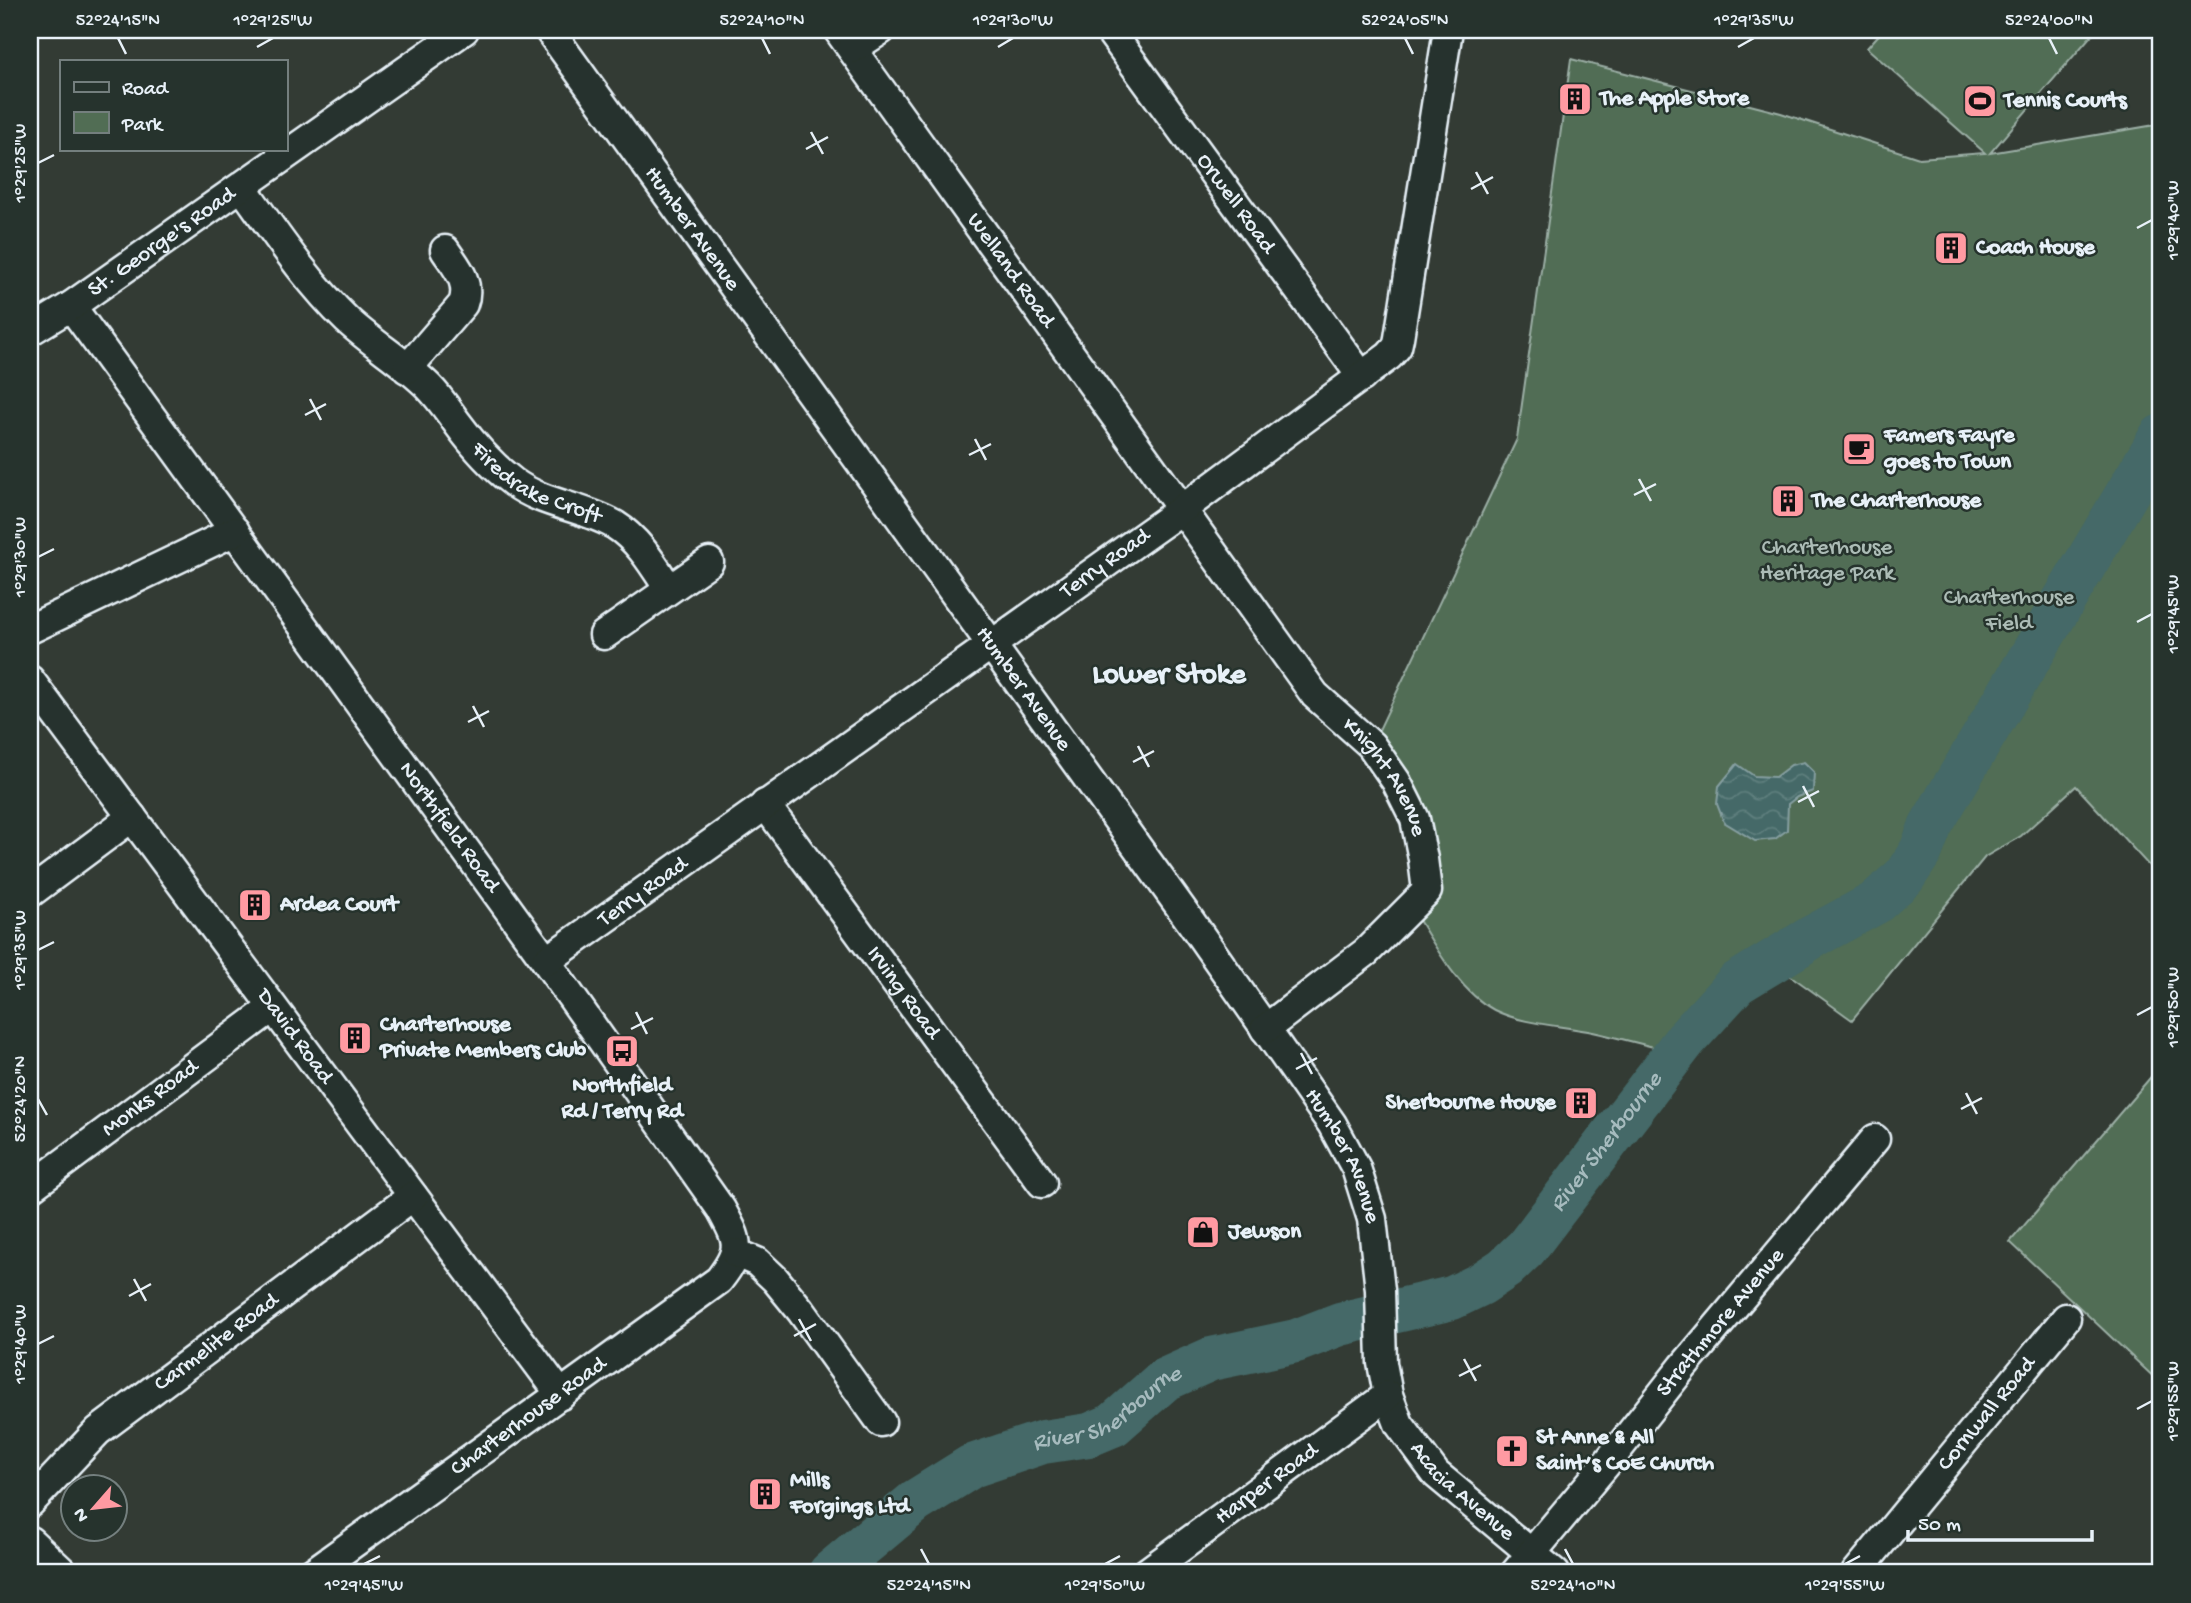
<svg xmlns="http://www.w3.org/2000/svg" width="2191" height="1603" viewBox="0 0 2191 1603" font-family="'Gochi Hand',sans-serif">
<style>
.green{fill:#516d54;stroke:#9cafa6;stroke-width:2}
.water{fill:url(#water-waves);stroke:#869fa1;stroke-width:2}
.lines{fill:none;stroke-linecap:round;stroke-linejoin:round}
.river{stroke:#446967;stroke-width:44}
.minor-casing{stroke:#e8f1f8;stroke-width:33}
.minor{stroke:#26332d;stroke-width:28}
.ticks{fill:none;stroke:#e8f1f8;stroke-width:2.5}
.labels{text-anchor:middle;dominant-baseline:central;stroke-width:5;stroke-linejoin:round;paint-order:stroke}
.poi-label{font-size:23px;font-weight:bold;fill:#e8f1f8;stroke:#26332d;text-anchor:start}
.street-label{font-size:23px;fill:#e8f1f8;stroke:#26332d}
.park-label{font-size:23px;fill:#acbcb6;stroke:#26332d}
.water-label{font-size:24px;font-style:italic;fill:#a6bbbe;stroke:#26332d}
.district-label{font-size:30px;font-weight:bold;fill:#e8f1f8;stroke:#26332d}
.neatline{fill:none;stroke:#e8f1f8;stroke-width:2.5}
.ticks-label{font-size:18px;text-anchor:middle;fill:#e8f1f8}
</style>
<defs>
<pattern id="water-waves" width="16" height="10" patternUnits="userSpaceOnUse" patternTransform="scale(1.75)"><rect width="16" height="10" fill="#446967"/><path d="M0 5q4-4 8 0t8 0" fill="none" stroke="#5f7f7e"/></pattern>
</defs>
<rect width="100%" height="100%" fill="#333b34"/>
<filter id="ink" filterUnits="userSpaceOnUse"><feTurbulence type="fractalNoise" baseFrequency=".0143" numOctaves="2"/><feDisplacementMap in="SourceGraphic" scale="14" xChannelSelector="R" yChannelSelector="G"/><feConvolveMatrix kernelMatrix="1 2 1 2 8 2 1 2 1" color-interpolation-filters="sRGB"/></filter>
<g filter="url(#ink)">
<!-- green -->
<g class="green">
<path d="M1883 30H2096L1990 153 2161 124V879L2076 786 2021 836 1985 857 1852 1020 1773 963 1697 1058C1660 1049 1624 1039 1588 1031 1557 1025 1522 1024 1494 1010 1459 992 1434 944 1414 912L1427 891 1377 734 1517 439 1571 59 1781 113 1919 158 1985 153 1867 48Z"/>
<polygon points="2161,1065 2161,1384 2010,1242"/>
</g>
<!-- water -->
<polygon class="water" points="1804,762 1814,772 1813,791 1797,797 1788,804 1787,830 1775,839 1755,841 1724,822 1717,804 1719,786 1737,764 1754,776 1775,777 1791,765"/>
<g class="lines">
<!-- river -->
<path class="river" id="s1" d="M830 1573 916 1501 972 1466 1043 1442 1089 1435 1113 1425 1164 1380 1211 1359 1296 1341 1340 1324 1452 1298 1481 1284 1505 1268 1526 1248 1685 1040 1737 983 1814 936 1875 903 1904 877 1921 851 1931 825 2161 436"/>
<!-- minor casing -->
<g class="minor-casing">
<g id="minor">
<path id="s2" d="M549 30 1191 922 1332 1124 1356 1168 1372 1219 1380 1290 1382 1363 1388 1395 1399 1424 1436 1474 1555 1573"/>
<path id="s3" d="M838 30 1315 695 1371 745 1396 781 1415 819 1423 859 1427 891 1366 952 1265 1029"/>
<path id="s4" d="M1109 30 1362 377"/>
<polyline points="852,49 881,30"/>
<path id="s5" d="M242 187C275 233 306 280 347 320 373 344 404 362 429 387 440 398 449 412 458 424 474 446 492 466 513 482 544 505 582 506 615 525 639 540 654 566 669 589"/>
<path id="s6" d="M71 306 546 961 721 1209C739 1242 743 1249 719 1280L312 1573"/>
<path id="s7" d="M30 331 71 306 464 30"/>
<path d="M407 369 463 304C471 282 457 268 445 250"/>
<polyline points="30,629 235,531"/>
<polyline points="604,635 709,562"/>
<path id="s8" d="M30 680 561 1395"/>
<path id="s9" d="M765 804 1042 1183"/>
<polyline points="30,893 132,817"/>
<path id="s10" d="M546 961 1181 510 1389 356 1397 347 1399 338 1448 30"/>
<path id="s11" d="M30 1188 272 1008"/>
<polyline points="736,1253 757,1262 775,1279 802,1312 881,1422"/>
<path id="s12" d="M30 1503 98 1431 413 1196"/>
<polyline points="30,1541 64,1573"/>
<path id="s13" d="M1146 1573 1388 1395"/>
<path id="s14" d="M1515 1573 1607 1463 1683 1367 1875 1139"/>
<path id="s15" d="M1856 1573 2066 1318"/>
</g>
</g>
<!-- minor -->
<use href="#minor" class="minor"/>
</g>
</g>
<!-- ticks -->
<path class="ticks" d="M118 38 126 54M762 38 770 54M1405 38 1413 54M2049 38 2057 54M257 47 273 38M998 47 1013 38M1738 47 1754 38M811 132 823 154M806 149 828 137M38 163 54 155M1476 172 1488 194M1471 189 1493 177M2137 228 2152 220M310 399 321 420M305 415 326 404M975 439 986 460M969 455 991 444M1639 479 1651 501M1634 495 1656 484M38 557 54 549M2137 622 2152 614M473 706 484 727M468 722 489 711M1138 746 1149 767M1133 762 1154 751M1803 786 1814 807M1798 802 1819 791M38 950 54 942M636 1012 647 1034M2137 1015 2152 1007M631 1029 653 1018M1301 1053 1312 1074M1296 1069 1317 1058M1966 1093 1977 1114M38 1099 47 1115M1961 1109 1982 1098M134 1279 146 1301M129 1296 151 1284M799 1319 811 1341M794 1336 816 1324M38 1344 54 1336M1464 1359 1476 1381M1459 1376 1481 1365M2137 1409 2152 1401M921 1549 929 1564M1565 1549 1573 1564M364 1564 380 1556M1105 1564 1120 1556M1845 1564 1860 1556"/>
<!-- icons -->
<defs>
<g id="building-square" transform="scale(1.75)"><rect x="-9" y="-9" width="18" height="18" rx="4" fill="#ff9aa2" stroke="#26332d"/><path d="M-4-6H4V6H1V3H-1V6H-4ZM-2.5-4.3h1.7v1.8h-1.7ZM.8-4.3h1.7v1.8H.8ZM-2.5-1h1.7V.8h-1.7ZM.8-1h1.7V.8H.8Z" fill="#111"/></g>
<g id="stadium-square" transform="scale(1.75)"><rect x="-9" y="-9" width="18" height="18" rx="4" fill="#ff9aa2" stroke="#26332d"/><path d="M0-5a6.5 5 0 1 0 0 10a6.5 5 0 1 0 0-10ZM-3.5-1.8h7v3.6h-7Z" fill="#111"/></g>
<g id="cafe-square" transform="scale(1.75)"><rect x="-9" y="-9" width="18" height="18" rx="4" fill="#ff9aa2" stroke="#26332d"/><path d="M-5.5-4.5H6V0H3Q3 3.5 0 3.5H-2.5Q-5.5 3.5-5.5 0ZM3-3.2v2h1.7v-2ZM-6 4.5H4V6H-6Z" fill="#111"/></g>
<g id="bus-square" transform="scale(1.75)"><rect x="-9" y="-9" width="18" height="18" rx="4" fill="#ff9aa2" stroke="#26332d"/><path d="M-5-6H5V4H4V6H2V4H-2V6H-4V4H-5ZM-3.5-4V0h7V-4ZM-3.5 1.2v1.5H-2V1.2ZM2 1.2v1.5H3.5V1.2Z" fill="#111"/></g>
<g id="shop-square" transform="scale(1.75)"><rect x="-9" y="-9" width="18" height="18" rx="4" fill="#ff9aa2" stroke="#26332d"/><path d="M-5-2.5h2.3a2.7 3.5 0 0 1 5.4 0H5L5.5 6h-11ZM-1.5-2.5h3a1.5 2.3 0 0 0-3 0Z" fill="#111"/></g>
<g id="church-square" transform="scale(1.75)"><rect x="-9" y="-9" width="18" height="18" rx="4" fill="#ff9aa2" stroke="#26332d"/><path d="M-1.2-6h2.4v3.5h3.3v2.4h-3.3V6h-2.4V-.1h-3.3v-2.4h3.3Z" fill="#111"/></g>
</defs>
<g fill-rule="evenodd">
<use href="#building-square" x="1575" y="99"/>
<use href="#stadium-square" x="1980" y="101"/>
<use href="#building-square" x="1951" y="248"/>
<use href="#cafe-square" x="1859" y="449"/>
<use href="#building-square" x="1788" y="501"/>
<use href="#building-square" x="255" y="905"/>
<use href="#building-square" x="355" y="1038"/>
<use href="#bus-square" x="622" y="1051"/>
<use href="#building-square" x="1581" y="1103"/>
<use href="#shop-square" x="1203" y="1232"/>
<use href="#church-square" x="1512" y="1451"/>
<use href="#building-square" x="765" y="1494"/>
</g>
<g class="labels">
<!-- poi labels -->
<g class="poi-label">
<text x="1600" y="99">The Apple Store</text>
<text x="2004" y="101">Tennis Courts</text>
<text x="1976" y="248">Coach House</text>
<text x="1884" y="436">Famers Fayre<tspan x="1884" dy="26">goes to Town</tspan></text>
<text x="1812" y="501">The Charterhouse</text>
<text x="280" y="905">Ardea Court</text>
<text x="380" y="1025">Charterhouse<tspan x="380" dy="26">Private Members Club</tspan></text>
<text x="622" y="1086" text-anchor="middle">Northfield<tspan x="622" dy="26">Rd / Terry Rd</tspan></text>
<text x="1556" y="1103" text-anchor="end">Sherbourne House</text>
<text x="1228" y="1232">Jewson</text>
<text x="1536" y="1438">St Anne &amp; All<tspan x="1536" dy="26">Saint’s CoE Church</tspan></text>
<text x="790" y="1481">Mills<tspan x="790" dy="26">Forgings Ltd</tspan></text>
</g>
<!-- street labels -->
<g class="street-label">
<text stroke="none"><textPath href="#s4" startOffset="215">Orwell Road</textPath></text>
<text stroke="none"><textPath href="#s2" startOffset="245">Humber Avenue</textPath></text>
<text stroke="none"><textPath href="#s7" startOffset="159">St. George's Road</textPath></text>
<text stroke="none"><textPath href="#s3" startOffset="296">Welland Road</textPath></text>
<text stroke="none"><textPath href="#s5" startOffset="424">Firedrake Croft</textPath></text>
<text stroke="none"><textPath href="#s10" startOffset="686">Terry Road</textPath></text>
<text stroke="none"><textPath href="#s2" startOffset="812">Humber Avenue</textPath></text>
<text stroke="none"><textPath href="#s3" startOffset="928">Knight Avenue</textPath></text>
<text stroke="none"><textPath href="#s6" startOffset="644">Northfield Road</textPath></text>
<text stroke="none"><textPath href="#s10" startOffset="119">Terry Road</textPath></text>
<text stroke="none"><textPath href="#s9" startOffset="234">Irving Road</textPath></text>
<text stroke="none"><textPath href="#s8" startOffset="444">David Road</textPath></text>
<text stroke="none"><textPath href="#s11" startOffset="150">Monks Road</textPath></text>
<text stroke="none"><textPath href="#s2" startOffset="1379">Humber Avenue</textPath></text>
<text stroke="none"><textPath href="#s14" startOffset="324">Strathmore Avenue</textPath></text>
<text stroke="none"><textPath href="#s12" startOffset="247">Carmelite Road</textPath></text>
<text stroke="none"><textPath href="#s15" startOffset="206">Cornwall Road</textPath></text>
<text transform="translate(529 1417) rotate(-36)">Charterhouse Road</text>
<text stroke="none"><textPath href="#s13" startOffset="150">Harper Road</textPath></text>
<text stroke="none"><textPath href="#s2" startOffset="1750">Acacia Avenue</textPath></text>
</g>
<!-- park labels -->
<g class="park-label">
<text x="1827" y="548">Charterhouse<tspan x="1827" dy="26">Heritage Park</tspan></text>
<text x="2009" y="598">Charterhouse<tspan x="2009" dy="26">Field</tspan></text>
</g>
<!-- water labels -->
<g class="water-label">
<text stroke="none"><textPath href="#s1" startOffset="917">River Sherbourne</textPath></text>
<text stroke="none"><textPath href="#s1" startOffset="327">River Sherbourne</textPath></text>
</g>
<!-- district labels -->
<g class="district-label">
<text x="1169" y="676">Lower Stoke</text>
</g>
</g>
<!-- margin -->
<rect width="2191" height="1603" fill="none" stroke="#26332d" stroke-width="77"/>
<!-- legend -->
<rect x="60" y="60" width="228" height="91" fill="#26332d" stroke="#747f7e" stroke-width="2"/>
<rect x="74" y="82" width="35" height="10" fill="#26332d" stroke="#747f7e" stroke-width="2"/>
<text x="122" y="94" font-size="21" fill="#e8f1f8">Road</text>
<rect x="74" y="112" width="35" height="21" fill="#516d54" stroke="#747f7e" stroke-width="2"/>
<text x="122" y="130" font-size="21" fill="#e8f1f8">Park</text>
<!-- north arrow -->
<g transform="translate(94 1508) rotate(242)"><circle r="33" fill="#26332d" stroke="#747f7e" stroke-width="2"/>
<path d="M0-5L12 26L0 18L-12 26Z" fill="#ff9aa2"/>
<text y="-10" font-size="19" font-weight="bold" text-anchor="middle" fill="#e8f1f8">N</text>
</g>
<!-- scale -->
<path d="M1908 1530v10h184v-10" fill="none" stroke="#e8f1f8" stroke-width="3.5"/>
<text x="1918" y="1530" font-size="21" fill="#e8f1f8" stroke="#26332d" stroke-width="5" paint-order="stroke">50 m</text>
<rect x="38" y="38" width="2114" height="1526" class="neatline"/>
<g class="ticks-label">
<text x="118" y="25">52°24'15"N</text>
<text x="273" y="25">1°29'25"W</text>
<text x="762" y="25">52°24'10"N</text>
<text x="1013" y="25">1°29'30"W</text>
<text x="1405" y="25">52°24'05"N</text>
<text x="1754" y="25">1°29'35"W</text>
<text x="2049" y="25">52°24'00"N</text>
<text transform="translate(19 163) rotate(-90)" y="6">1°29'25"W</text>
<text transform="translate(2172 220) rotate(-90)" y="6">1°29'40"W</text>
<text transform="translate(19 557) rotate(-90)" y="6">1°29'30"W</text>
<text transform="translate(2172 614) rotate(-90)" y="6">1°29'45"W</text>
<text transform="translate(19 950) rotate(-90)" y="6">1°29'35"W</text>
<text transform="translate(2172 1007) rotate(-90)" y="6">1°29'50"W</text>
<text transform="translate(19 1099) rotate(-90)" y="6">52°24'20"N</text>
<text transform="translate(19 1344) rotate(-90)" y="6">1°29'40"W</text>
<text transform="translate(2172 1401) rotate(-90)" y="6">1°29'55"W</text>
<text x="364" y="1590">1°29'45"W</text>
<text x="929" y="1590">52°24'15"N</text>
<text x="1105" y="1590">1°29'50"W</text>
<text x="1573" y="1590">52°24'10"N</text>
<text x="1845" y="1590">1°29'55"W</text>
</g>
</svg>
